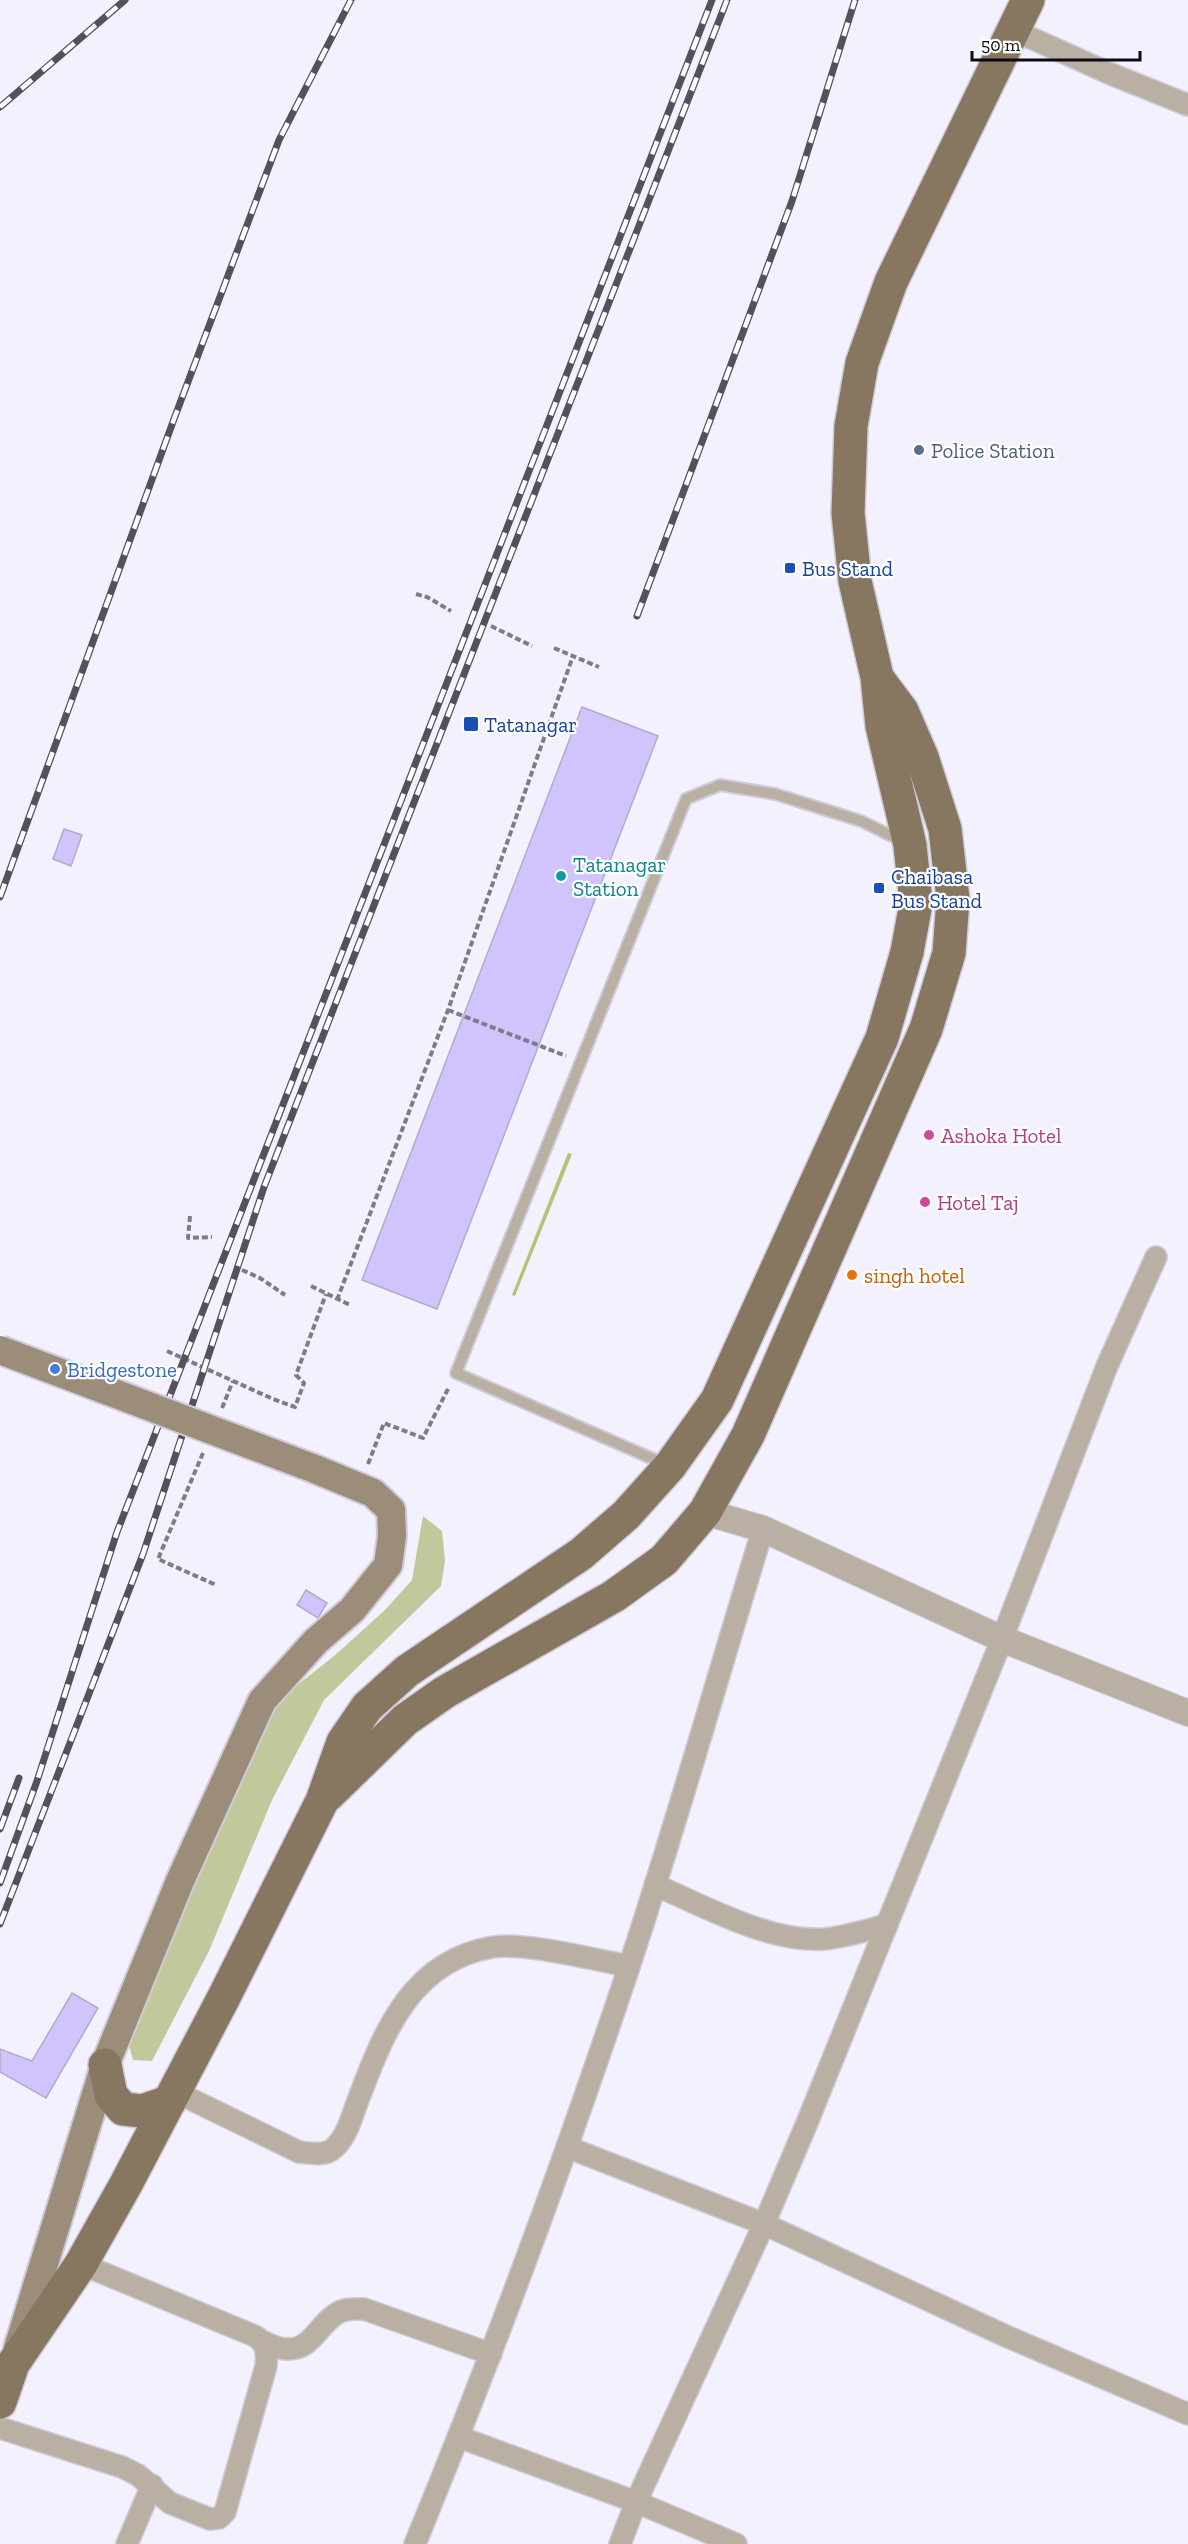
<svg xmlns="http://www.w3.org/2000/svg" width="1188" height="2544" viewBox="0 0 1188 2544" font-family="'Zilla Slab',serif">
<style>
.green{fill:#c0c89c}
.forest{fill:#b7c278}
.building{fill:#d1c3fb;stroke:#b2abca;stroke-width:1.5}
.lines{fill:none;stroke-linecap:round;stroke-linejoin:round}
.service-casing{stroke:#cfccd9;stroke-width:14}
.minor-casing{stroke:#cfccd9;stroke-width:24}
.tertiary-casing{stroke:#cfccd9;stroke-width:28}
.secondary-casing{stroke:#cfccd9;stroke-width:32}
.primary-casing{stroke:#cfccd9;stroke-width:36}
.path{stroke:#7f7c89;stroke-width:4;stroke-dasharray:6 3;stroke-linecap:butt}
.service{stroke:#b9afa2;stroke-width:10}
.minor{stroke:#b9afa2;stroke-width:21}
.tertiary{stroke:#b9afa2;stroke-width:26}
.secondary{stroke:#9c8d7b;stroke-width:28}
.primary{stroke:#877660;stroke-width:33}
.rail-casing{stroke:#54515d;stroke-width:7}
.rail{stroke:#fff;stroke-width:4.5;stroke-dasharray:14;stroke-linecap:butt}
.secondary-bridge-casing{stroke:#cfccd9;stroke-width:32;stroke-linecap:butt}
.secondary-bridge{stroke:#9c8d7b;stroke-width:28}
.service-dot{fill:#5c6f8a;stroke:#fff;stroke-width:2}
.transit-dot{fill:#1a4fb4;stroke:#fff;stroke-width:2}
.culture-dot{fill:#0f9aa8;stroke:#fff;stroke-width:2}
.hotel-dot{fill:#d1479c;stroke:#fff;stroke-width:2}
.food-dot{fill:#e8710a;stroke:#fff;stroke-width:2}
.shop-dot{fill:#3f7fe0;stroke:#fff;stroke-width:2}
.labels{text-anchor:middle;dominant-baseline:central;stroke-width:4.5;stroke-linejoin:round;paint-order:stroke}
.service-label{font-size:21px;fill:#4e5e75;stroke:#fff;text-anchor:start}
.transit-label{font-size:21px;fill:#164399;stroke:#fff;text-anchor:start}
.culture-label{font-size:21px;fill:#0d838f;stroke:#fff;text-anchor:start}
.hotel-label{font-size:21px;fill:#b23c85;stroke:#fff;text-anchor:start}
.food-label{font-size:21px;fill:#c56008;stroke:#fff;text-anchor:start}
.shop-label{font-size:21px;fill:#366cbe;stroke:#fff;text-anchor:start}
</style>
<rect width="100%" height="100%" fill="#f4f1ff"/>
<!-- green -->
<polygon class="green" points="423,1516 442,1531 445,1561 441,1586 324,1700 272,1800 209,1951 152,2061 133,2060 128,2042 237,1787 281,1698 334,1656 385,1610 412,1580"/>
<!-- forest -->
<polygon class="forest" points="568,1153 572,1154 515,1296 512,1295"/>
<!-- building -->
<g class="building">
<polygon points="582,707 658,736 437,1309 362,1280"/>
<polygon points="64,829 82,835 71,866 53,859"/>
<polygon points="306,1590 327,1603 318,1618 297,1605"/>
<polygon points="72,1993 98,2008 46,2098 0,2072 0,2049 32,2061"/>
</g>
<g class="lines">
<!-- service casing -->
<g class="service-casing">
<polyline id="service" points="667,1465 456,1373 686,799 720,785 775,794 861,821 902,841"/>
</g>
<!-- minor casing -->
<g class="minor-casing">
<g id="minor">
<polyline points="1013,30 1111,74 1188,105"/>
<path d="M655 1885C704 1906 770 1943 824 1939 845 1937 867 1930 887 1925"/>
<path d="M174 2091 299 2152C310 2153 325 2157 334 2148 348 2136 353 2112 360 2095 385 2028 414 1960 493 1947 527 1942 594 1960 629 1966"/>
<polyline points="567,2147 764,2224 1008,2337 1188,2414"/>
<path d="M264 2342C271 2345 279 2349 287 2349 312 2350 318 2325 336 2314 344 2308 354 2309 364 2309L491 2354"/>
<path d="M0 2428 122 2467 138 2475 170 2503 210 2519 219 2518 225 2512 266 2366C267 2352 267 2344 255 2336L81 2264"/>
<polyline points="459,2437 636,2502 736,2544"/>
<polyline points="127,2544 152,2485"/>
<path d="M415 2544C493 2354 564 2162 629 1967 677 1822 718 1675 763 1529"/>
<polyline points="620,2544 636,2502 764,2224 807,2123 1002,1639 1107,1366 1156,1257"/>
</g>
</g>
<!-- tertiary casing -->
<g class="tertiary-casing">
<polyline id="tertiary" points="705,1512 763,1529 1002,1639 1188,1713"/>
</g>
<!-- secondary casing -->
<g class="secondary-casing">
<polyline id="secondary" points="18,2348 105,2065 180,1881 262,1701 316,1641 352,1610 388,1565 392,1536 391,1510 373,1493 315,1469"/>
</g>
<!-- primary casing -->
<g class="primary-casing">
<g id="primary">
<polyline points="328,1795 405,1720 445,1692 614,1596 664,1560 705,1512 748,1435 926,1029 949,953 953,899 945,829 922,757 902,711 878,679"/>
<polyline points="105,2065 111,2095 123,2109 142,2111 169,2102"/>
<polyline points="0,2402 13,2364 81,2264 126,2184 224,1997 322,1801 343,1742 367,1707 407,1671 581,1554 626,1515 670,1466 717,1400 882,1038 907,952 916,903 910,845 882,726 877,677 855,581 848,513 851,426 862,363 891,282 1028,0"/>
</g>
</g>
<!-- path -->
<g class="path">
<polyline points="416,594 427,597 451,611"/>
<polyline points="491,626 532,646"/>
<polyline points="554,648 599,667"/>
<polyline points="448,1010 566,1056"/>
<polyline points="190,1216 188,1238 212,1237"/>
<polyline points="242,1270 260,1278 285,1295"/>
<polyline points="311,1286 350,1305"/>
<polyline points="337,1300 448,1010 573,656"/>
<polyline points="167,1351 273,1399 295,1407 304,1383 296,1375 326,1294"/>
<polyline points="222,1408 233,1381"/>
<polyline points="203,1453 158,1559 216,1585"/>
<polyline points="368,1464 384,1423 423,1438 449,1387"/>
</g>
<!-- service -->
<use href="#service" class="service"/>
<!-- minor -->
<use href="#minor" class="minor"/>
<!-- tertiary -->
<use href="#tertiary" class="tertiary"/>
<!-- secondary -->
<use href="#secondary" class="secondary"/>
<!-- primary -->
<use href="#primary" class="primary"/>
<!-- rail casing -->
<g class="rail-casing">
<g id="rail">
<polyline points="0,107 125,0"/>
<polyline points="637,616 792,201 855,0"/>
<polyline points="0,897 174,419 279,140 351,0"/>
<polyline points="0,1829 19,1778"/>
<polyline points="0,1883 37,1781 117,1532 712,0"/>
<polyline points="0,1924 143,1554 264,1187 727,0"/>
</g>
</g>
<!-- rail -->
<use href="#rail" class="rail"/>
<!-- secondary-bridge casing -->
<g class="secondary-bridge-casing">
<polyline id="secondary-bridge" points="0,1350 315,1469"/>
</g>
<!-- secondary-bridge -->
<use href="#secondary-bridge" class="secondary-bridge"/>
</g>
<!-- markers -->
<circle class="service-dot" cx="919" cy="450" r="6"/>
<g class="transit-dot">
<rect x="784" y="562" width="12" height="12" rx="3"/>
<rect x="463" y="716" width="16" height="16" rx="3"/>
<rect x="873" y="882" width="12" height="12" rx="3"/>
</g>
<circle class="culture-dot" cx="561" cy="876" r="6"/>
<g class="hotel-dot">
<circle cx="929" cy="1135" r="6"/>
<circle cx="925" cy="1202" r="6"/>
</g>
<circle class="food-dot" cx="852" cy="1275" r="6"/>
<circle class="shop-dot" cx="55" cy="1369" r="6"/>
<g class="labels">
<!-- service labels -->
<g class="service-label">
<text x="931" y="450">Police Station</text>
</g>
<!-- transit labels -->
<g class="transit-label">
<text x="802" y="568">Bus Stand</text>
<text x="484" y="724">Tatanagar</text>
<text x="891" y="876">Chaibasa<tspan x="891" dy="24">Bus Stand</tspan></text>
</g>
<!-- culture labels -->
<g class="culture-label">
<text x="573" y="864">Tatanagar<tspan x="573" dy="24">Station</tspan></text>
</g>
<!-- hotel labels -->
<g class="hotel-label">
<text x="941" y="1135">Ashoka Hotel</text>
<text x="937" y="1202">Hotel Taj</text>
</g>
<!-- food labels -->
<g class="food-label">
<text x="864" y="1275">singh hotel</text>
</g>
<!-- shop labels -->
<g class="shop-label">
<text x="67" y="1369">Bridgestone</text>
</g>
</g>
<!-- scale -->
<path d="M972 51v9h168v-9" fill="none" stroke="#0c0914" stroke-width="3"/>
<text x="981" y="51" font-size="18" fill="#0c0914" stroke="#ffffff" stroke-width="4.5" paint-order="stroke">50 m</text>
</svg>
